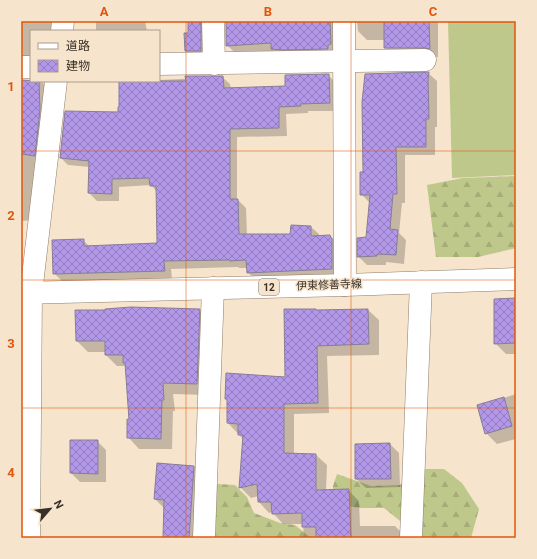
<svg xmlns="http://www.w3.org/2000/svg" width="537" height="559" viewBox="0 0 537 559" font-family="Roboto,'Noto Sans JP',sans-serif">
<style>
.grass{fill:#bfc88b}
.forest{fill:url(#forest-firs)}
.shadow{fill:#0003}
.building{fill:url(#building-cross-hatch);stroke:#857e96}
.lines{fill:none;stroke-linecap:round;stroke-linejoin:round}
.minor-casing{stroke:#8f7d68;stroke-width:23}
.tertiary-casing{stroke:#8f7d68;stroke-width:23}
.primary-casing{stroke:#8f7d68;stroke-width:23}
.minor{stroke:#fff;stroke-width:22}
.tertiary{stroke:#fff;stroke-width:22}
.primary{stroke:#fff;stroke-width:22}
.grid{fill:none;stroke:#df570d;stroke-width:1;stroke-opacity:0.55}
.labels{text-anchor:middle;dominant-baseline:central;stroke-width:3;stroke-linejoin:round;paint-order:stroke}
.shield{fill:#f7e4cd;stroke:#716659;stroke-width:1}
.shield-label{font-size:10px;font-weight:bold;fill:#373027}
.street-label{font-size:11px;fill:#373027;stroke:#f7e4cd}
.neatline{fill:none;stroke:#df570d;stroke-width:1.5}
.grid-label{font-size:13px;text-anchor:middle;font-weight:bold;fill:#df570d}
</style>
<defs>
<pattern id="forest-firs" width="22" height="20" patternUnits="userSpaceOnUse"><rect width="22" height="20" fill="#bfc88b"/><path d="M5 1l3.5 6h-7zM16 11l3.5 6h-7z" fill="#a5ac78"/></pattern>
<pattern id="building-cross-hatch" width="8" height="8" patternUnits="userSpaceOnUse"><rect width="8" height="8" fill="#b397e9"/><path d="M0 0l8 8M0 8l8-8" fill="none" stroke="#927cbd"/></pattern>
</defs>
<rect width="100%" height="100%" fill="#f7e4cd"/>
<!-- grass -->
<polygon class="grass" points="448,21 516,21 516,175 452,178"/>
<!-- forest -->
<g class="forest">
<polygon points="516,176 516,248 478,257 436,257 427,185 463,178"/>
<polygon points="418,469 444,469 462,483 479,509 471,538 418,538 416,534 384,508 361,508 333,504 333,486 337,474 371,486 400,485"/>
<polygon points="217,484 235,485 247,497 254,513 280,523 295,525 311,538 215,538"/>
</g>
<!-- shadow -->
<g class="shadow">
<polygon points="21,21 60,21 58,31 31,31 31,63 21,66"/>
<polygon points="96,21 145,21 147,31 96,31"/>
<polygon points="189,21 211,21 208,58 193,58 186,51 189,33"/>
<polygon points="227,21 342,21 338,52 279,57 273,51 235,53 227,45"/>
<polygon points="357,21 438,21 438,57 395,57 385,48 385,40 367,40 358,31"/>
<polygon points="428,73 437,81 437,127 435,127 435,155 405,155 405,203 402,203 399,233 406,240 404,264 386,262 386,265 367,265 358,256 367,238 370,203 361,194 364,173"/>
<polygon points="328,75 336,83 337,111 308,111 308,113 286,114 287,136 237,137 237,199 246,208 247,235 291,235 292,226 311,227 319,234 319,237 330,236 338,244 339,277 255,280 248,272 247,268 239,268 238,267 171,269 172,279 62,281 54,273 83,240 90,247 158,244 157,192 151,185 119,187 119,201 97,201 89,193 90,167 68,165 61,158 119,113 120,107 120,81 159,81 159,80 222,77 230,84 231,89 286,87"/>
<polygon points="21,80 41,81 46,86 42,163 35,162 38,188 35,220 21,221"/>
<polygon points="516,299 516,354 506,354 495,343"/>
<polygon points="199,310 211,322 208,395 173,394 175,411 173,411 172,449 139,449 128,437 130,421 126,366 117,366 106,355 106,352 88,352 77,341 76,311"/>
<polygon points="316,310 317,311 368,310 379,320 379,355 327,356 329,413 294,414 294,454 316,455 327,465 326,491 348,490 359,501 360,526 395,526 405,536 405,538 304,538 303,524 283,524 272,512 269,513 259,502 259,496 251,498 240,487 243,439 228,423 228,401 226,398 286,378"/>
<polygon points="516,394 516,439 497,444 486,433 478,406"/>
<polygon points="97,441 106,450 106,482 80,482 71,473"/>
<polygon points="390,444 399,453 400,487 366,488 356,479 356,445"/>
<polygon points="194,466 203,476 199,538 164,538 164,508 155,499"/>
</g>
<!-- building -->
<g class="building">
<polygon points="188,21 201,21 201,51 185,51 184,33 188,33"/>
<polygon points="226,21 330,21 331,44 328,45 328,49 283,50 271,49 271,43 226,46"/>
<polygon points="384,21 429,21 430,49 425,48 384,48"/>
<polygon points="425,72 429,72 428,79 429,119 426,119 426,147 396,147 397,194 393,194 390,229 398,230 396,255 377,254 377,256 357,257 357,238 366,237 370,195 360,195 360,172 363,172 362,102 365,74"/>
<polygon points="329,74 330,103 300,104 301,106 279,107 279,128 230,129 230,199 238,199 239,234 290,234 291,225 311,226 311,236 330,235 331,238 332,238 332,269 247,273 246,260 230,261 230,260 164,261 165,271 53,274 52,240 84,239 84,246 157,243 156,186 150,186 149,178 112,179 112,194 88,193 89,161 60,158 65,111 118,112 118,107 119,107 119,81 186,81 185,76 223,76 224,88 285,86 285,75"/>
<polygon points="21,80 39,81 40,110 35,156 21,154"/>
<polygon points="516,298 516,343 494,344 494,299"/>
<polygon points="131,307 200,309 197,384 163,383 164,400 162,400 161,439 127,438 127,419 129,420 125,363 123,363 123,355 105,355 105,341 76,341 75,310 105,310 105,309"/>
<polygon points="284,309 316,309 316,310 368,309 369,344 317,346 318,403 284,404 284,453 316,454 316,490 349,489 351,538 316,538 316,527 302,527 302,513 272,514 271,502 258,502 257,484 239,488 243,435 238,435 238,424 227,423 227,399 225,399 226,373 285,377"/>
<polygon points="504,397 512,426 485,434 477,405"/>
<polygon points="70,440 98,440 98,474 70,473"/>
<polygon points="390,443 391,479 355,479 355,444"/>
<polygon points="157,463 194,466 189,538 163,538 164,500 154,499"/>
</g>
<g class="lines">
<!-- minor casing -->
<g class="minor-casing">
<g id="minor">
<polyline points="213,21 214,64"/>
<polyline points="344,21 345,285"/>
<polyline points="62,31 63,21"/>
<polyline points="159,64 425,60"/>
<polyline points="21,67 31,67"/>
<polyline points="31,293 56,81"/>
<polyline points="204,538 213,288"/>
<polyline points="411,538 421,282"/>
</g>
</g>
<!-- tertiary casing -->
<g class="tertiary-casing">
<polyline id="tertiary" points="29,538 31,293"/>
</g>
<!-- primary casing -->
<g class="primary-casing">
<polyline id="primary" points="21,293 345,285 516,279"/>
</g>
<!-- minor -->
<use href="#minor" class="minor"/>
<!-- tertiary -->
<use href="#tertiary" class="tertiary"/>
<!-- primary -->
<use href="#primary" class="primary"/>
</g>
<!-- grid -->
<path class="grid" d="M186 21V538M351 21V538M21 151H516M21 280H516M21 408H516"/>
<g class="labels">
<!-- shield labels -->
<rect class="shield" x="259" y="279" width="20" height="16" rx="3"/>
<g class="shield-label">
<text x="269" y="287">12</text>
</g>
<!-- street labels -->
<g class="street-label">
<text transform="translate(329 285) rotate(-2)">伊東修善寺線</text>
</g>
</g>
<!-- border -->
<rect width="537" height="559" fill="none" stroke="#f7e4cd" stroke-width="44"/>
<!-- legend -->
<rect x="30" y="30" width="130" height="52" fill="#f7e4cd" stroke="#aa9c8b"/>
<rect x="38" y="43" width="20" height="6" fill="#ffffff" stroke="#aa9c8b"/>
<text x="66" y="50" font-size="12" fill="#373027">道路</text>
<rect x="38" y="60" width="20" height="12" fill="url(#building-cross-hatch)" stroke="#aa9c8b"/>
<text x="66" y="70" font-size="12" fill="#373027">建物</text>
<!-- north arrow -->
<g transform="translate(50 509) rotate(62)" stroke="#f7e4cd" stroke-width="3" paint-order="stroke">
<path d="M0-3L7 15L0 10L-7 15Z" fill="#373027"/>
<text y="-6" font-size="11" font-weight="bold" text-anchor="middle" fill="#373027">N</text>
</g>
<rect x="22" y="22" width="493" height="515" class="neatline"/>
<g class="grid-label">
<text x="104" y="16">A</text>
<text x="268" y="16">B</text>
<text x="433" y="16">C</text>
<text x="11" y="91">1</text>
<text x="11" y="220">2</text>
<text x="11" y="348">3</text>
<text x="11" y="477">4</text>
</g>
</svg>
